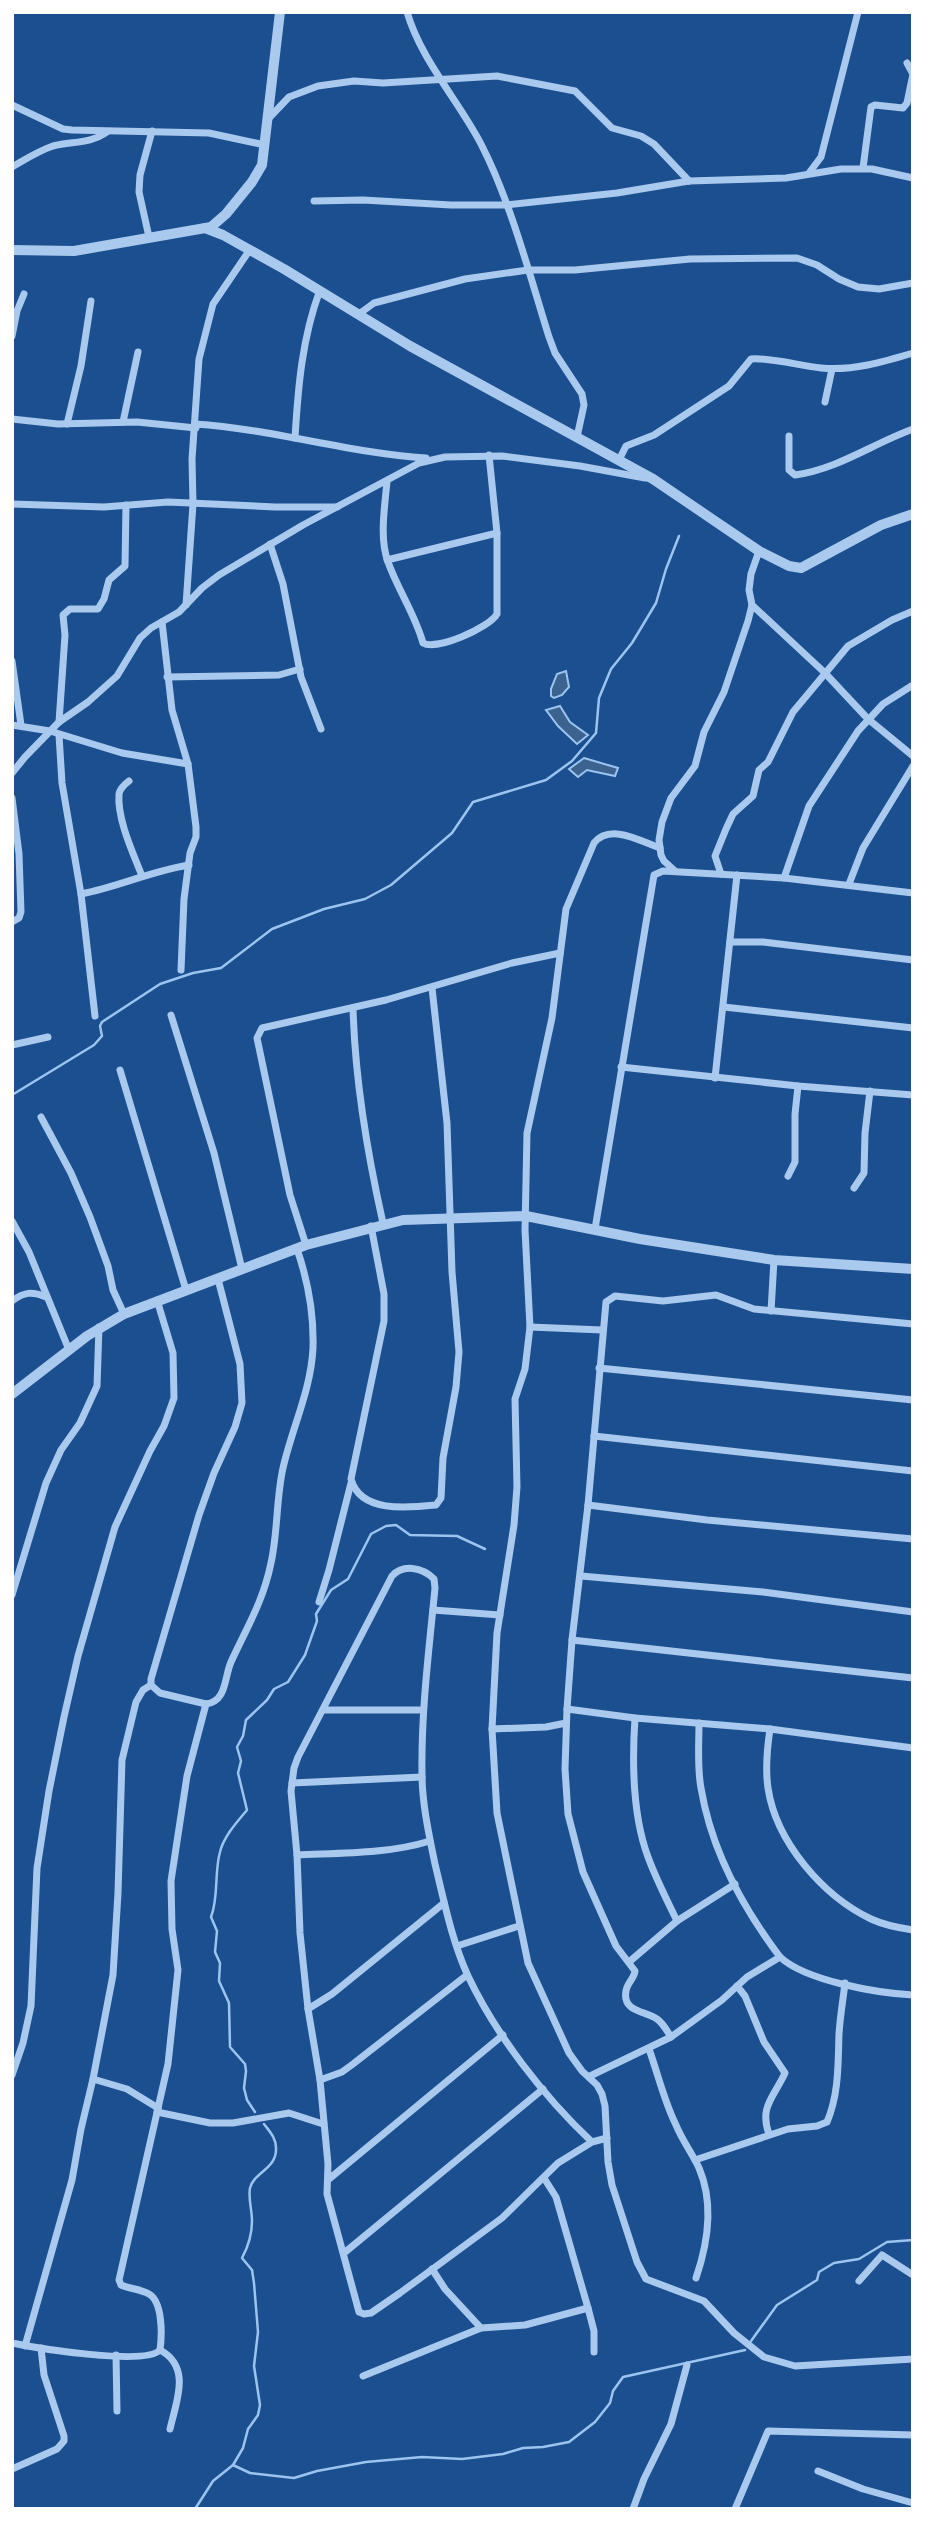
<svg xmlns="http://www.w3.org/2000/svg" width="925" height="2521" viewBox="0 0 925 2521" font-family="'Source Sans 3',sans-serif">
<style>
.water{fill:#3c6290;stroke:#9cc4f0;stroke-width:2}
.lines{fill:none;stroke-linecap:round;stroke-linejoin:round}
.stream{stroke:#9cc4f0;stroke-width:2.5}
.minor{stroke:#a9c9ee;stroke-width:7}
.tertiary{stroke:#a9c9ee;stroke-width:10}
</style>
<rect width="100%" height="100%" fill="#1b4f8f"/>
<!-- water -->
<g class="water">
<polygon points="566,671 569,687 562,695 554,698 551,696 551,689 557,674"/>
<polygon points="560,706 570,722 588,735 577,744 558,726 546,710"/>
<polygon points="584,758 618,768 615,776 587,770 578,777 569,769"/>
</g>
<g class="lines">
<!-- stream -->
<g class="stream">
<polyline points="12,1095 94,1045 102,1036 100,1026 102,1022 160,984 193,973 221,968 272,929 324,909 365,899 391,885 452,833 473,802 546,780 572,761 596,733 599,698 611,669 632,643 656,603 666,569 679,536"/>
<path d="M255 2112 247 2100 244 2088 246 2071 245 2064 230 2047 229 2003 219 1981 220 1963 215 1952 217 1931 211 1917C219 1897 214 1873 220 1852 224 1836 237 1822 247 1810L238 1773 241 1761 237 1747 243 1736 246 1720 267 1700 274 1689 288 1682 305 1655 317 1621 316 1614 331 1590 348 1579 371 1534 386 1526 396 1525 410 1535 457 1536 485 1549"/>
<polyline points="751,2341 777,2305 817,2280 819,2272 834,2263 859,2259 887,2242 913,2240"/>
<polyline points="233,2465 250,2473 294,2478 317,2471 366,2462 422,2457 462,2459 503,2454 523,2448 543,2447 569,2442 595,2422 610,2403 613,2391 623,2377 745,2350"/>
<path d="M195 2509 213 2481 233 2465 243 2448 248 2429 258 2415 260 2405 254 2366 258 2332 254 2283 252 2270 242 2258C248 2247 252 2233 252 2221 252 2210 248 2198 250 2188 254 2172 277 2169 276 2148 276 2138 270 2132 264 2124"/>
</g>
<!-- minor -->
<g class="minor">
<path d="M407 12C421 60 458 100 481 144 510 200 530 276 549 337L555 353 582 394 584 405 577 437"/>
<polyline points="907,63 913,74"/>
<polyline points="12,105 63,129 72,130 209,133 265,145"/>
<polyline points="269,118 289,97 318,86 354,81 383,83 497,76 575,91 612,128 641,136 654,144 689,181"/>
<path d="M12 167C26 159 38 151 53 146 73 141 90 144 107 132"/>
<polyline points="863,168 871,107 875,105 903,108 907,103 913,74"/>
<polyline points="809,173 821,157 858,12"/>
<polyline points="314,201 363,200 451,205 505,205 617,193 689,181 786,178 841,169 872,169 913,178"/>
<polyline points="149,237 139,192 140,175 152,131"/>
<polyline points="359,314 374,303 465,279 528,270 575,270 690,259 797,258 817,265 839,279 858,287 879,289 913,283"/>
<polyline points="12,336 17,311 24,294"/>
<polyline points="825,402 832,369"/>
<polyline points="12,419 58,424 137,422 196,428"/>
<polyline points="123,422 138,352"/>
<polyline points="67,424 81,366 91,301"/>
<path d="M195 424C273 429 348 453 426 458"/>
<path d="M789 436V470L795 475C838 469 872 444 913 429"/>
<path d="M295 438C298 388 302 338 320 290"/>
<path d="M619 460 626 446 654 435 729 386 751 359C768 357 801 366 821 368 853 371 883 362 913 353"/>
<path d="M387 481C385 506 379 538 388 562 398 590 415 614 423 643 436 651 489 628 497 614V533L489 455"/>
<polyline points="12,504 104,507 168,502 275,507 337,507"/>
<polyline points="270,544 283,584 301,677 321,729"/>
<polyline points="387,560 497,533"/>
<polyline points="186,605 193,504 192,459 199,359 213,304 249,251"/>
<polyline points="752,605 824,672 868,719 913,756"/>
<polyline points="162,622 172,710 188,764 196,827 196,837 190,853 184,899 181,970"/>
<polyline points="12,661 21,725"/>
<polyline points="167,677 279,675 300,669"/>
<polyline points="59,722 65,635 63,615 70,609 98,609 104,599 109,580 125,566 126,505"/>
<polyline points="12,725 50,731 122,753 188,764"/>
<polyline points="59,735 62,783 81,894 95,1016"/>
<polyline points="12,773 25,757 59,722 88,702 117,676 140,638 151,628 179,612 202,588 219,575 303,525 419,463 445,457 502,456 580,466 645,478"/>
<path d="M129 781C125 784 120 788 119 794 117 819 133 853 142 876"/>
<polyline points="12,798 19,854 21,912 19,918 12,922"/>
<path d="M660 848C640 841 610 823 594 843L566 909 552 1018 527 1133 525 1230 530 1327 525 1369 515 1399 517 1487 514 1525 497 1633 492 1729 497 1813 528 1963 569 2053 582 2071 597 2085 602 2094 605 2106 608 2162 612 2185 637 2262 646 2279 704 2301 734 2333 764 2357 795 2366 913 2359"/>
<polyline points="674,870 664,861 661,855 659,840 662,822 671,798 695,766 704,732 724,692 748,621 752,605 749,590 751,574 759,551"/>
<polyline points="721,874 715,856 726,829 733,814 753,796 759,770 768,762 793,712 848,646 892,620 913,611"/>
<polyline points="784,878 809,806 858,731 883,704 913,685"/>
<polyline points="849,884 863,848 913,766"/>
<path d="M81 894C118 887 151 871 189 865"/>
<polyline points="730,942 763,942 913,960"/>
<polyline points="724,1007 913,1028"/>
<path d="M353 1008C355 1081 367 1152 383 1223"/>
<polyline points="171,1015 214,1153 242,1269"/>
<polyline points="12,1045 48,1037"/>
<polyline points="621,1067 798,1086 913,1095"/>
<polyline points="120,1070 186,1290"/>
<polyline points="715,1078 737,875"/>
<polyline points="41,1117 71,1173 90,1217 108,1266 113,1290 124,1314"/>
<polyline points="788,1176 795,1162 795,1114 798,1086"/>
<polyline points="854,1188 864,1173 865,1133 870,1091"/>
<polyline points="12,1221 29,1252 69,1350"/>
<path d="M371 1226 384 1294V1321L351 1479C360 1513 407 1508 436 1505L441 1498 443 1458 456 1387 459 1352 452 1272 447 1123 432 988"/>
<polyline points="595,1229 654,875 663,871 784,878 913,893"/>
<polyline points="306,1245 290,1195 257,1038 262,1028 386,1000 512,963 560,953"/>
<path d="M218 1279 240 1364 242 1403 235 1427 214 1473 199 1515 151 1679V1685L160 1693 206 1704C227 1701 224 1678 231 1662 247 1627 263 1602 271 1563 278 1532 276 1499 283 1468 292 1428 311 1390 313 1348 314 1314 308 1281 297 1249"/>
<path d="M12 1301C24 1292 32 1291 46 1297"/>
<polyline points="771,1311 774,1260"/>
<polyline points="530,1327 602,1330"/>
<polyline points="599,1368 913,1400"/>
<polyline points="594,1436 913,1471"/>
<polyline points="588,1505 707,1520 913,1539"/>
<polyline points="581,1576 763,1592 913,1612"/>
<polyline points="12,1595 46,1483 61,1450 80,1423 97,1386 99,1327"/>
<polyline points="319,1602 329,1570 351,1483"/>
<polyline points="433,1610 500,1615"/>
<polyline points="572,1640 913,1678"/>
<polyline points="567,1709 635,1718 770,1729 913,1748"/>
<polyline points="323,1710 423,1710"/>
<path d="M635 1718C632 1762 632 1814 648 1857 656 1879 667 1900 677 1921"/>
<path d="M699 1723C699 1745 697 1767 701 1788 711 1849 743 1908 780 1957 806 1981 877 1993 913 1995"/>
<polyline points="492,1729 546,1727 566,1723"/>
<path d="M770 1729C767 1749 765 1768 768 1788 776 1842 823 1896 871 1919 884 1925 899 1928 913 1930"/>
<polyline points="292,1783 422,1777"/>
<path d="M297 1855C341 1853 388 1854 430 1841"/>
<polyline points="457,1946 519,1926"/>
<polyline points="629,1962 677,1921 735,1884"/>
<path d="M737 1986 745 1996 764 2042 785 2073C774 2097 759 2107 769 2134"/>
<polyline points="308,2009 332,1994 444,1903"/>
<path d="M671 2037C667 2031 663 2023 657 2019 646 2011 622 2012 626 1991 627 1983 634 1979 635 1971L616 1946 583 1872 568 1814 565 1769 567 1709 572 1640 588 1505 606 1302 615 1296 663 1301 716 1295 754 1309 913 1324"/>
<path d="M649 2049C658 2074 664 2101 676 2125 682 2140 692 2153 699 2168 714 2203 708 2243 696 2278"/>
<polyline points="12,2075 23,2043 31,2006 37,1868 49,1791 64,1717 78,1656 115,1527 150,1451 164,1426 174,1398 173,1353 157,1300"/>
<polyline points="590,2076 671,2037 722,2000 747,1977 780,1957"/>
<polyline points="93,2079 127,2089 158,2108"/>
<polyline points="320,2080 342,2072 353,2064 467,1975"/>
<polyline points="157,2112 210,2123 233,2123 289,2113 323,2124"/>
<path d="M592 2142C544 2097 496 2035 468 1976 452 1941 444 1901 435 1864 429 1835 422 1803 422 1774 421 1712 429 1650 435 1588L434 1579C422 1567 403 1564 392 1576L298 1757 294 1768 291 1791 297 1855 300 1933 308 2009 320 2080 328 2164 327 2194 359 2312 364 2314 371 2313 400 2293 502 2218 558 2163 592 2142 607 2138"/>
<path d="M695 2160 788 2129 817 2126 827 2122C839 2094 838 2064 839 2034 840 2017 843 2000 845 1983"/>
<polyline points="329,2179 503,2035"/>
<polyline points="344,2253 543,2089"/>
<polyline points="432,2269 445,2289 481,2328"/>
<polyline points="859,2281 882,2255 913,2275"/>
<polyline points="588,2308 594,2331 594,2352"/>
<path d="M12 2343C36 2348 146 2366 160 2350 162 2336 163 2302 149 2294 141 2289 130 2289 121 2285L119 2280 168 2064 178 1970 172 1929 171 1881 187 1776 206 1704"/>
<polyline points="25,2346 72,2180 81,2129 93,2079 113,1975 118,1893 122,1760 136,1702 143,1690 151,1685"/>
<path d="M160 2350C192 2367 176 2402 170 2429"/>
<polyline points="116,2355 117,2411"/>
<polyline points="363,2376 481,2328 525,2325 588,2308 556,2197 544,2178"/>
<polyline points="12,2469 57,2449 64,2441 64,2436 44,2375 41,2348"/>
<polyline points="818,2471 863,2489 913,2503"/>
<polyline points="633,2509 644,2479 671,2424 687,2365"/>
<polyline points="735,2509 768,2431 913,2435"/>
</g>
<!-- tertiary -->
<g class="tertiary">
<polyline points="205,228 223,235 284,269 410,346 653,479 759,551 789,566 801,568 881,525 913,514"/>
<polyline points="12,250 74,251 211,227 226,214 252,182 262,165 280,12"/>
<polyline points="12,1394 87,1336 124,1314 306,1245 403,1220 526,1216 640,1239 774,1260 913,1269"/>
</g>
</g>
<!-- border -->
<rect width="925" height="2521" fill="none" stroke="#ffffff" stroke-width="28"/>
</svg>
